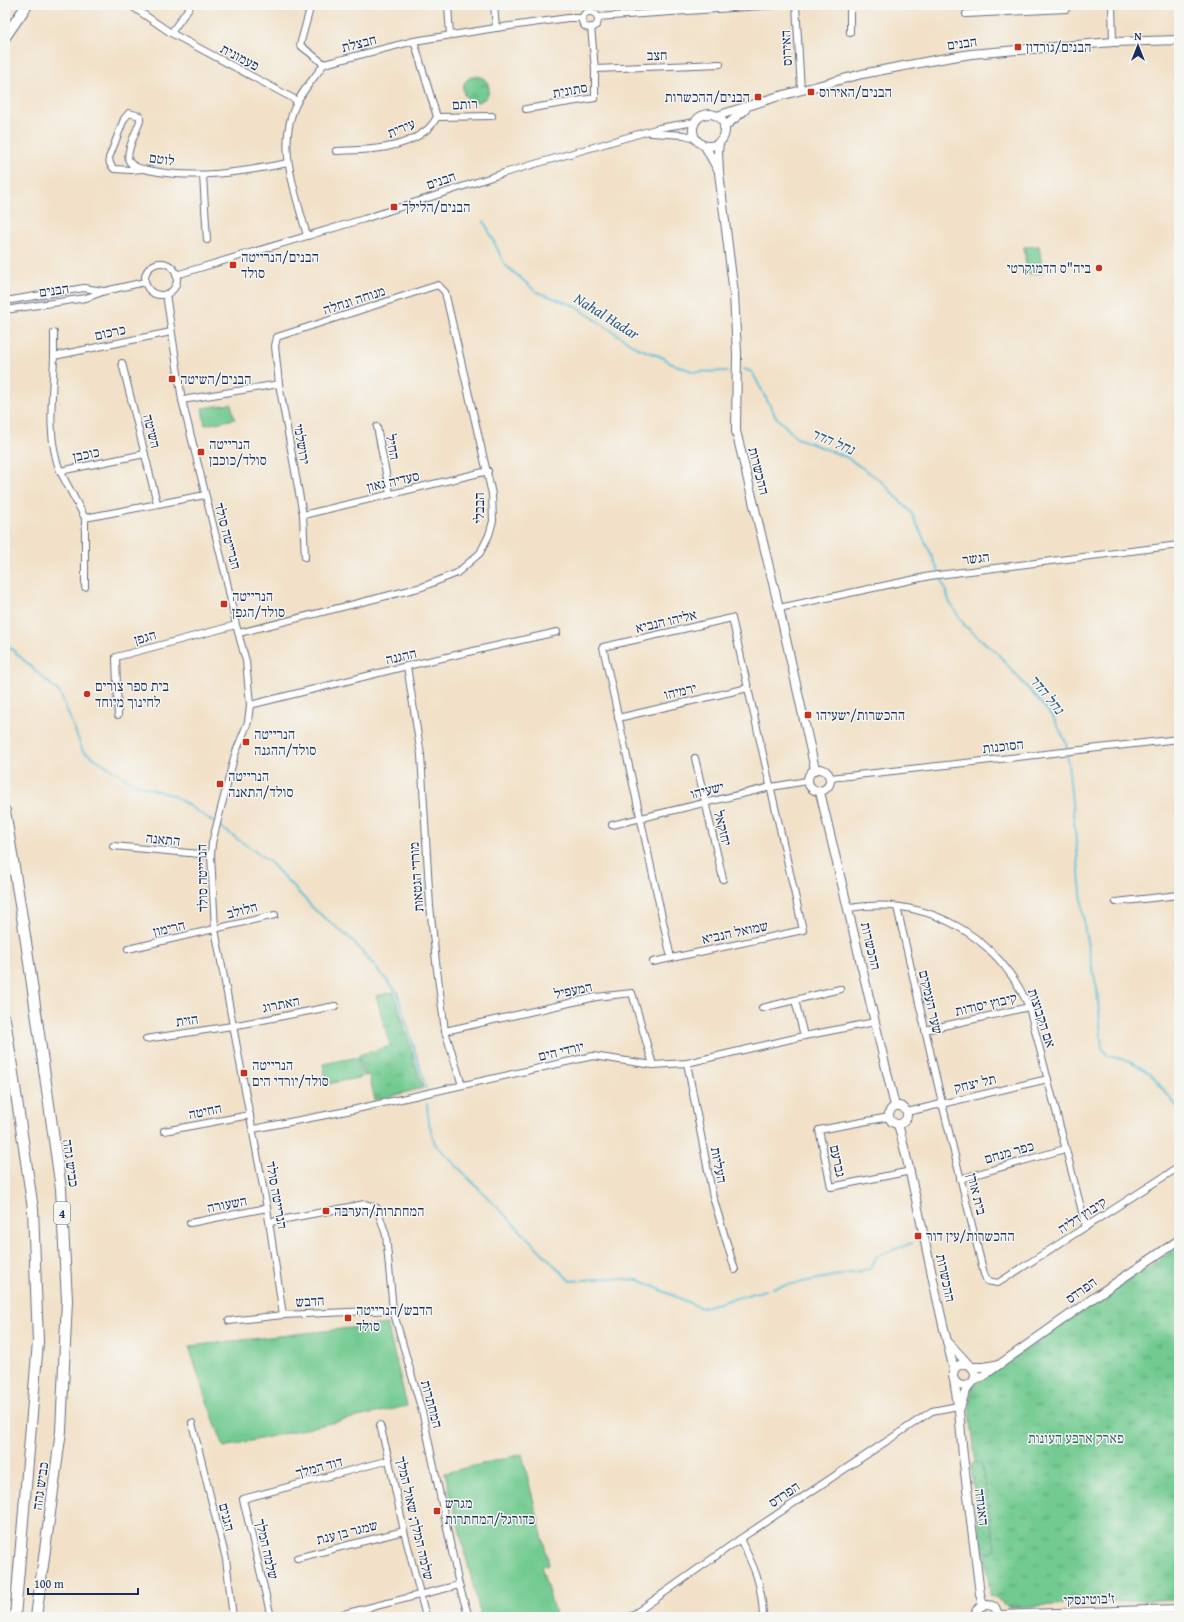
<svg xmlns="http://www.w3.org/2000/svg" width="1184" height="1622" viewBox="0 0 1184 1622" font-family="'Gentium Book Plus','Frank Ruhl Libre',serif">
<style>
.grass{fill:#72ca90;stroke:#467c77}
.park{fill:url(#park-tufts);stroke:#467c77}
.garden{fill:url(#garden-dots);stroke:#467c77}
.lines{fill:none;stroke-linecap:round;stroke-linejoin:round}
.stream{stroke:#5cc0da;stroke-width:2}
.minor-casing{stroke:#666d83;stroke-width:8}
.tertiary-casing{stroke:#666d83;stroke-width:10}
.trunk-casing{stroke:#666d83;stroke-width:12}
.minor{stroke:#fff;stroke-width:6}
.tertiary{stroke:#fff;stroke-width:8}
.trunk{stroke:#fff;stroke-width:10}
.poi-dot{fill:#c8321e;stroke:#f6f6f2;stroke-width:1.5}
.labels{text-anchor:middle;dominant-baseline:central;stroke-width:3;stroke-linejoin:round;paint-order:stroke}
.shield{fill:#f6f6f2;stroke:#5d6b8a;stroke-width:1}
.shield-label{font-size:13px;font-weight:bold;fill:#1b2f5e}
.street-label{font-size:14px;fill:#1b2f5e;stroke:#f6f6f2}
.poi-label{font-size:14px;fill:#1b2f5e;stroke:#f6f6f2;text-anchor:start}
.park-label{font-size:14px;fill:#355e6d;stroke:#f6f6f2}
.water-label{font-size:15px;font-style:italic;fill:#2e5a83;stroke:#f6f6f2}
</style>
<defs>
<pattern id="park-tufts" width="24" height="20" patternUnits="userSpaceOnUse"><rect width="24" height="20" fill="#72ca90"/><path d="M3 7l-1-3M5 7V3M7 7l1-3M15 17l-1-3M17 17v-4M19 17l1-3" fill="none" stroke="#5da479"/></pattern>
<pattern id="garden-dots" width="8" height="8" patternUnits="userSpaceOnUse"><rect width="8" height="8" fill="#72ca90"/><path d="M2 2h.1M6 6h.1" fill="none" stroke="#5da479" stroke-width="1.8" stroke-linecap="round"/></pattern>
</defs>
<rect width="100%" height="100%" fill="#f6f6f2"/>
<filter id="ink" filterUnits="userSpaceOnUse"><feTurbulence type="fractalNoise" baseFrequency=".025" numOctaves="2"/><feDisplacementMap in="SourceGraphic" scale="8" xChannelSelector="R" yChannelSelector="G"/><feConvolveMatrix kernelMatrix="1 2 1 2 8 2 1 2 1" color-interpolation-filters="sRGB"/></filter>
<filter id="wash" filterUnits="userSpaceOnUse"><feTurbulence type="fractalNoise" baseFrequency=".012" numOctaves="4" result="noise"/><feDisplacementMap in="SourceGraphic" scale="16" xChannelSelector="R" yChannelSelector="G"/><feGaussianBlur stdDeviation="0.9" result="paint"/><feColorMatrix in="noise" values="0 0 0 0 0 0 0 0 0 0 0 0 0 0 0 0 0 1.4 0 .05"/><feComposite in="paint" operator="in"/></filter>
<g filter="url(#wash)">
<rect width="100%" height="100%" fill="#f2e1c8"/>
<!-- grass -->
<g class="grass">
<polygon points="1039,246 1043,273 1027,274 1024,247"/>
<polygon points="231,404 235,419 205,425 202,408"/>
<polygon points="358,1057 362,1077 327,1084 323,1064"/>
<polygon points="387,1324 407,1406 224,1447 202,1388 189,1346"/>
<polygon points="522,1454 549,1564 541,1566 556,1617 481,1617 445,1473"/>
</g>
<!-- park -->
<g class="park">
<circle cx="476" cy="89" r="13"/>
<polygon points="394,992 423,1088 375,1100 369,1075 364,1076 359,1055 390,1046 376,996"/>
<polygon points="1179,1246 1179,1599 1010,1607 990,1595 969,1403 973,1385"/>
</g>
<!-- garden -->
<polygon class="garden" points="974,1462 980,1463 982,1466 995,1549 990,1553 984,1552 982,1550 971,1468"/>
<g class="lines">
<!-- stream -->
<g class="stream">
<polyline points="484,221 505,265 537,292 575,306 636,347 664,358 670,363 695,372 727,371"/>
<polyline points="744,369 752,372 776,417 797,438 846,457 880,480 911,512 937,567 950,603 965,626 997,653 1053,717 1066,742 1085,932 1097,989 1102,1048 1108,1056 1130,1061 1150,1073 1179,1109"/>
<polyline points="5,643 60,693 83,751 135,784 174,796 215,823"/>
<polyline points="219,826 270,862 314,909 352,940 397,992 426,1088"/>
<polyline points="427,1104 429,1123 435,1144 570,1281 609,1278 639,1280 701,1308 765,1290"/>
<polyline points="772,1288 870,1269 877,1256 912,1243"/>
</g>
</g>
</g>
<g filter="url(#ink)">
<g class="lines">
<!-- minor casing -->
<g class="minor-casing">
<g id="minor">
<polyline points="130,5 171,33 298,101"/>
<polyline points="311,5 300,45 324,64"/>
<polyline points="448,5 450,35"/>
<polyline points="494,5 496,28"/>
<polyline points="796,5 801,90"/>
<polyline points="850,5 850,33"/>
<polyline points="1112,5 1113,42"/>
<circle cx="590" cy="20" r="8"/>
<polyline points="966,14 1066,9 1066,5"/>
<polyline points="597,17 777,5"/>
<polyline points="171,33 191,5"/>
<polyline points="595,69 720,64"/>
<polyline points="526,109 595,98 595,69 591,27"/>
<polyline points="437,117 492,116"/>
<polyline points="651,133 684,135 695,138"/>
<path d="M336 151C365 150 402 150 425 131 430 128 434 122 437 117L414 41"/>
<path d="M142 169 131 170 114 169 110 164 109 158 124 119 129 113 140 116V121C137 130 125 153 129 161 133 168 142 169 148 170 195 180 242 172 288 163"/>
<polyline points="203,175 207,240"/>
<path d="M307 236C296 193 275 145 297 102 304 89 315 77 324 64L414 41 496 28 568 18H582"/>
<circle cx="161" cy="279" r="16"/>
<polyline points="176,275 364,219 504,173 659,128 695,122"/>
<polyline points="166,294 182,400 225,573 236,625 246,661 250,705 248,722 235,754 212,843 211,855 215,929 267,1208 283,1315"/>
<polyline points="5,301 84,288 103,291"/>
<polyline points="5,310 86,298 105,291 145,282"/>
<polyline points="54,333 54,356"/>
<polyline points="122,363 157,503"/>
<polyline points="182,400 279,384"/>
<polyline points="377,427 390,494"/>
<path d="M60 471C46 435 53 393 54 356L171 332"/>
<polyline points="303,515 488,471"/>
<polyline points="85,518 205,495"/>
<polyline points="85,587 85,518 60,471 145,454"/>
<polyline points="779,608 930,576 1179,545"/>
<polyline points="239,633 422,587 457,573 480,553 489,535 493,521 492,494 445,292 438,285 277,337 275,346 279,384 303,515 305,557"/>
<polyline points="407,666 421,755 430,906 436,962 445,1031 462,1085"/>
<polyline points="250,705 407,666 557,632"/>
<polyline points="118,715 116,657 236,625"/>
<polyline points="618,718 748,688"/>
<polyline points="695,758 723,879"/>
<polyline points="830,778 1179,739"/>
<polyline points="612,825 771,787 807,781"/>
<polyline points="113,846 211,855"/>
<polyline points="1116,902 1179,895"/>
<polyline points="897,907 942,1103 984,1274 987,1281 998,1283 1179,1167"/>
<path d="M849 908C927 895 997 935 1029 1007L1086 1227"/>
<polyline points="128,949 275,915"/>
<polyline points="653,962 803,930 732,618 603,647 671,958"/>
<polyline points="762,1008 795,1000"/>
<polyline points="925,1030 1029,1007"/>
<polyline points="445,1031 596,997 632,993 653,1065"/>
<polyline points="804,1036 795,1000 840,989"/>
<polyline points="146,1039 232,1026 335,1006"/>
<polyline points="687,1063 713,1197 735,1270"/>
<polyline points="907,1112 1048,1079"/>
<polyline points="889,1117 819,1130 831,1187 911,1171"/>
<polyline points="253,1129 352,1110 593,1056 653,1065 687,1063 804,1036 875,1022"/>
<polyline points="164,1131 250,1115"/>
<polyline points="960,1179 1065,1149"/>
<polyline points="270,1222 365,1204 377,1208 386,1235 393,1310 423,1415 459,1585 469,1617"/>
<polyline points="190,1223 267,1208"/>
<polyline points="229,1321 283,1315 393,1310"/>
<polyline points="192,1423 226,1559 233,1617"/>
<polyline points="380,1425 389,1460 404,1531 426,1617"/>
<path d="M740 1539C755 1568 762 1584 763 1617"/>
<polyline points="297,1558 404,1531"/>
<polyline points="271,1617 243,1499 389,1460"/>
<polyline points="332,1617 459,1585"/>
<polyline points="630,1617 740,1539 932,1411 958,1406"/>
</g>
</g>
<!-- tertiary casing -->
<g class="tertiary-casing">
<g id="tertiary">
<circle cx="709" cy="130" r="16"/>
<polyline points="717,116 776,97 862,74 935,60 971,54 1113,42 1179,40"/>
<polyline points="724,127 745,110"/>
<polyline points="719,142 718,152 719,173 734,294 737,353 736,431 779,608 815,769"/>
<polyline points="705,146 717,168"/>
<circle cx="819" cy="780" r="11"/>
<polyline points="820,792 895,1106"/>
<circle cx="898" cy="1115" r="9"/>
<path d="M898 1124C920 1205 932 1288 954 1369"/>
<polyline points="949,1343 968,1364"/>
<circle cx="964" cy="1375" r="11"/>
<polyline points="972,1367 984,1367 995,1365"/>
<polyline points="954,1380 959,1411 963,1456 976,1561 980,1594 983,1605"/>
<polyline points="974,1381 986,1374 1099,1294 1179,1240"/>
<polyline points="960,1408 964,1395 969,1385"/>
<polyline points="999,1615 1179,1609"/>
<path d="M975 1617C976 1605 986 1603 995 1607L999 1617"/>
</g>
</g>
<!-- trunk casing -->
<g class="trunk-casing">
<g id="trunk">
<polyline points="5,37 27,5"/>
<polyline points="5,811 26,942 61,1189 67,1300 61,1431 36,1617"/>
<polyline points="5,1019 33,1209 38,1342 15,1617"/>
</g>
</g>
<!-- minor -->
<use href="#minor" class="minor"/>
<!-- tertiary -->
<use href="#tertiary" class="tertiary"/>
<!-- trunk -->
<use href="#trunk" class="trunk"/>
</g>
</g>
<!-- markers -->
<g class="poi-dot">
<rect x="1014" y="43" width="8" height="8" rx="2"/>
<rect x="807" y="88" width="8" height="8" rx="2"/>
<rect x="754" y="93" width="8" height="8" rx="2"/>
<rect x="390" y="203" width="8" height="8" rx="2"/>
<rect x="229" y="261" width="8" height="8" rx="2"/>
<circle cx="1099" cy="268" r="4"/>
<rect x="168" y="375" width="8" height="8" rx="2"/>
<rect x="197" y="448" width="8" height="8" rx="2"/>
<rect x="220" y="600" width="8" height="8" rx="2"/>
<circle cx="87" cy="694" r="4"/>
<rect x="804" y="711" width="8" height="8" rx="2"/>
<rect x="242" y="738" width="8" height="8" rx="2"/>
<rect x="216" y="780" width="8" height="8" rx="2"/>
<rect x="240" y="1069" width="8" height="8" rx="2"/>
<rect x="322" y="1207" width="8" height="8" rx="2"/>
<rect x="914" y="1232" width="8" height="8" rx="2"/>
<rect x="344" y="1314" width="8" height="8" rx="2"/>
<rect x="433" y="1507" width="8" height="8" rx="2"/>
</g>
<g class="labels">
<!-- shield labels -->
<rect class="shield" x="54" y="1202" width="16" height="22" rx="3"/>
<g class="shield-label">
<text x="62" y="1213">4</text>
</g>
<!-- street labels -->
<g class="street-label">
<text transform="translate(359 43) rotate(-14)">חבצלת</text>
<text transform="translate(962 43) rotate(-8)">הבנים</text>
<text transform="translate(786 48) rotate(-93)">האירוס</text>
<text transform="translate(657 55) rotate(-2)">חצב</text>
<text transform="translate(240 57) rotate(28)">פעמונית</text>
<text transform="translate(570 90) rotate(-10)">סתונית</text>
<text transform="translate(465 104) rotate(-2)">רותם</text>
<text transform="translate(401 128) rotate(-22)">עירית</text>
<text transform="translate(162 159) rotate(9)">לוטם</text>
<text transform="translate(441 180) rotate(-18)">הבנים</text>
<text transform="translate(54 290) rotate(-8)">הבנים</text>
<text transform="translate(354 300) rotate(-18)">מנוחה ונחלה</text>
<text transform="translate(110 332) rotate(-12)">כרכום</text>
<text transform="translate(152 431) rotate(76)">השיטה</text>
<text transform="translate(302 444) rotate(80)">ירושלמי</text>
<text transform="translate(393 447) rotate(79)">החיל</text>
<text transform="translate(86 454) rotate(-11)">כוכבן</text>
<text transform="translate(759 471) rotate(76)">ההכשרות</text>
<text transform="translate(393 481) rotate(-13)">סעדיה גאון</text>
<text transform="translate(479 508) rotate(-90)">הבבלי</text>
<text transform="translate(228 536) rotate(75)">הנרייטה סולד</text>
<text transform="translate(976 558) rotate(-7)">הגשר</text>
<text transform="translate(666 621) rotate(-13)">אליהו הנביא</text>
<text transform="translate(145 637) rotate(-15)">הגפן</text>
<text transform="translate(401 656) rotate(-13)">ההגנה</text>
<text transform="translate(680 691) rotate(-13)">ירמיהו</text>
<text transform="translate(1003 746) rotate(-6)">הסוכנות</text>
<text transform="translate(707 790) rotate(-14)">ישעיהו</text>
<text transform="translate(723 828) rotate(76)">יחזקאל</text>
<text transform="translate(163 839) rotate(6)">התאנה</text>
<text transform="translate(416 877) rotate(-94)">מורדי הגטאות</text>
<text transform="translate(202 878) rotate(-91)">הנרייטה סולד</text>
<text transform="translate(242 910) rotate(-14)">הלולב</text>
<text transform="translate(169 928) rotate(-13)">הרימון</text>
<text transform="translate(735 932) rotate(-12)">שמואל הנביא</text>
<text transform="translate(871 946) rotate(77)">ההכשרות</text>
<text transform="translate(573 990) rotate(-12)">המעפיל</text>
<text transform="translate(931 1002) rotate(77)">שער העמקים</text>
<text transform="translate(281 1004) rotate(-11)">האתרוג</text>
<text transform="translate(986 1004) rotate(-13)">קיבוץ יסודות</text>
<text transform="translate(1042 1018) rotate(72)">אם הקבוצות</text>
<text transform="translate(187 1020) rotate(-8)">הזית</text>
<text transform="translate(561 1051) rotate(-13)">יורדי הים</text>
<text transform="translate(975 1083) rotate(-13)">תל יצחק</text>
<text transform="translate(205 1111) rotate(-11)">החיטה</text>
<text transform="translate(1009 1152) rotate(-16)">כפר מנחם</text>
<text transform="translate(838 1161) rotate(78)">גברעם</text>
<text transform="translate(71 1163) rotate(82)">כביש גהה</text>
<text transform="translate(719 1165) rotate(79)">העליות</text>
<text transform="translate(977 1194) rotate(76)">בית אורן</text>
<text transform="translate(277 1195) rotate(80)">הנרייטה סולד</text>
<text transform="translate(227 1204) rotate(-11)">השעורה</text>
<text transform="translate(1082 1215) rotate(-33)">קיבוץ דליה</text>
<text transform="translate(946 1278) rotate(78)">ההכשרות</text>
<text transform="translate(1081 1290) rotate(-35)">הפרדס</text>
<text transform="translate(310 1301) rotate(-3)">הדבש</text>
<text transform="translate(432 1404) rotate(75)">המחתרות</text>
<text transform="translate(319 1467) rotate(-15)">דוד המלך</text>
<text transform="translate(40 1486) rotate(-82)">כביש גהה</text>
<text transform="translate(784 1494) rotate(-34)">הפרדס</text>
<text transform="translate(982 1507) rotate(83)">האגודה</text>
<text transform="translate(227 1517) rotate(76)">הגנים</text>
<text transform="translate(415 1518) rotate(77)">שלמה המלך; שאול המלך</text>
<text transform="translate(347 1532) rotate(-14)">שמגר בן ענת</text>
<text transform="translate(267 1549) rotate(77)">שלמה המלך</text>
<text transform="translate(1089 1599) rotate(-2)">ז'בוטינסקי</text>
</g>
<!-- poi labels -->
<g class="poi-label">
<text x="1026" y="47">הבנים/גורדון</text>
<text x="819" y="92">הבנים/האירוס</text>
<text x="750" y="97" text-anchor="end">הבנים/ההכשרות</text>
<text x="402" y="207">הבנים/הלילך</text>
<text x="241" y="257">הבנים/הנרייטה<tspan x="241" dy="16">סולד</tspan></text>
<text x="1091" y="268" text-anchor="end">ביה"ס הדמוקרטי</text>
<text x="180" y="379">הבנים/השיטה</text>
<text x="209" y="444">הנרייטה<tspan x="209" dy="16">סולד/כוכבן</tspan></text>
<text x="232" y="596">הנרייטה<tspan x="232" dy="16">סולד/הגפן</tspan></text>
<text x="95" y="686">בית ספר צורים<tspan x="95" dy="16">לחינוך מיוחד</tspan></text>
<text x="816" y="715">ההכשרות/ישעיהו</text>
<text x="254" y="734">הנרייטה<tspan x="254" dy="16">סולד/ההגנה</tspan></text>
<text x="228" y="776">הנרייטה<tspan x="228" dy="16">סולד/התאנה</tspan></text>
<text x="252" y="1065">הנרייטה<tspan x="252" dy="16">סולד/יורדי הים</tspan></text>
<text x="334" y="1211">המחתרות/הערבה</text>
<text x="926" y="1236">ההכשרות/עין דור</text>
<text x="356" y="1310">הדבש/הנרייטה<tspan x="356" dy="16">סולד</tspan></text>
<text x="445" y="1503">מגרש<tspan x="445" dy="16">כדורגל/המחתרות</tspan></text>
</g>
<!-- park labels -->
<g class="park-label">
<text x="1076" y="1438">פארק ארבע העונות</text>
</g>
<!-- water labels -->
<g class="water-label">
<text transform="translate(607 316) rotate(32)">Nahal Hadar</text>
<text transform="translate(833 441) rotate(23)">נחל הדר</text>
<text transform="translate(1047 694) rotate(51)">נחל הדר</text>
</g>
</g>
<!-- margin -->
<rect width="1184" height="1622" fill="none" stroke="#f6f6f2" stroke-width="20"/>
<!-- north arrow -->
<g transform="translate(1138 46)" stroke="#f6f6f2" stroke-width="3" paint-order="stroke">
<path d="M0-3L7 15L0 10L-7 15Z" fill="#1b2f5e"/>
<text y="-6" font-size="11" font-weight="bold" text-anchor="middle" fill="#1b2f5e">N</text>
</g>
<!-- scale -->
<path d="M28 1588v6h110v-6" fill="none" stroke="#1b2f5e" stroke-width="2"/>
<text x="34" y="1588" font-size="12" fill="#1b2f5e" stroke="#f6f6f2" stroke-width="3" paint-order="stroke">100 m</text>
</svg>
